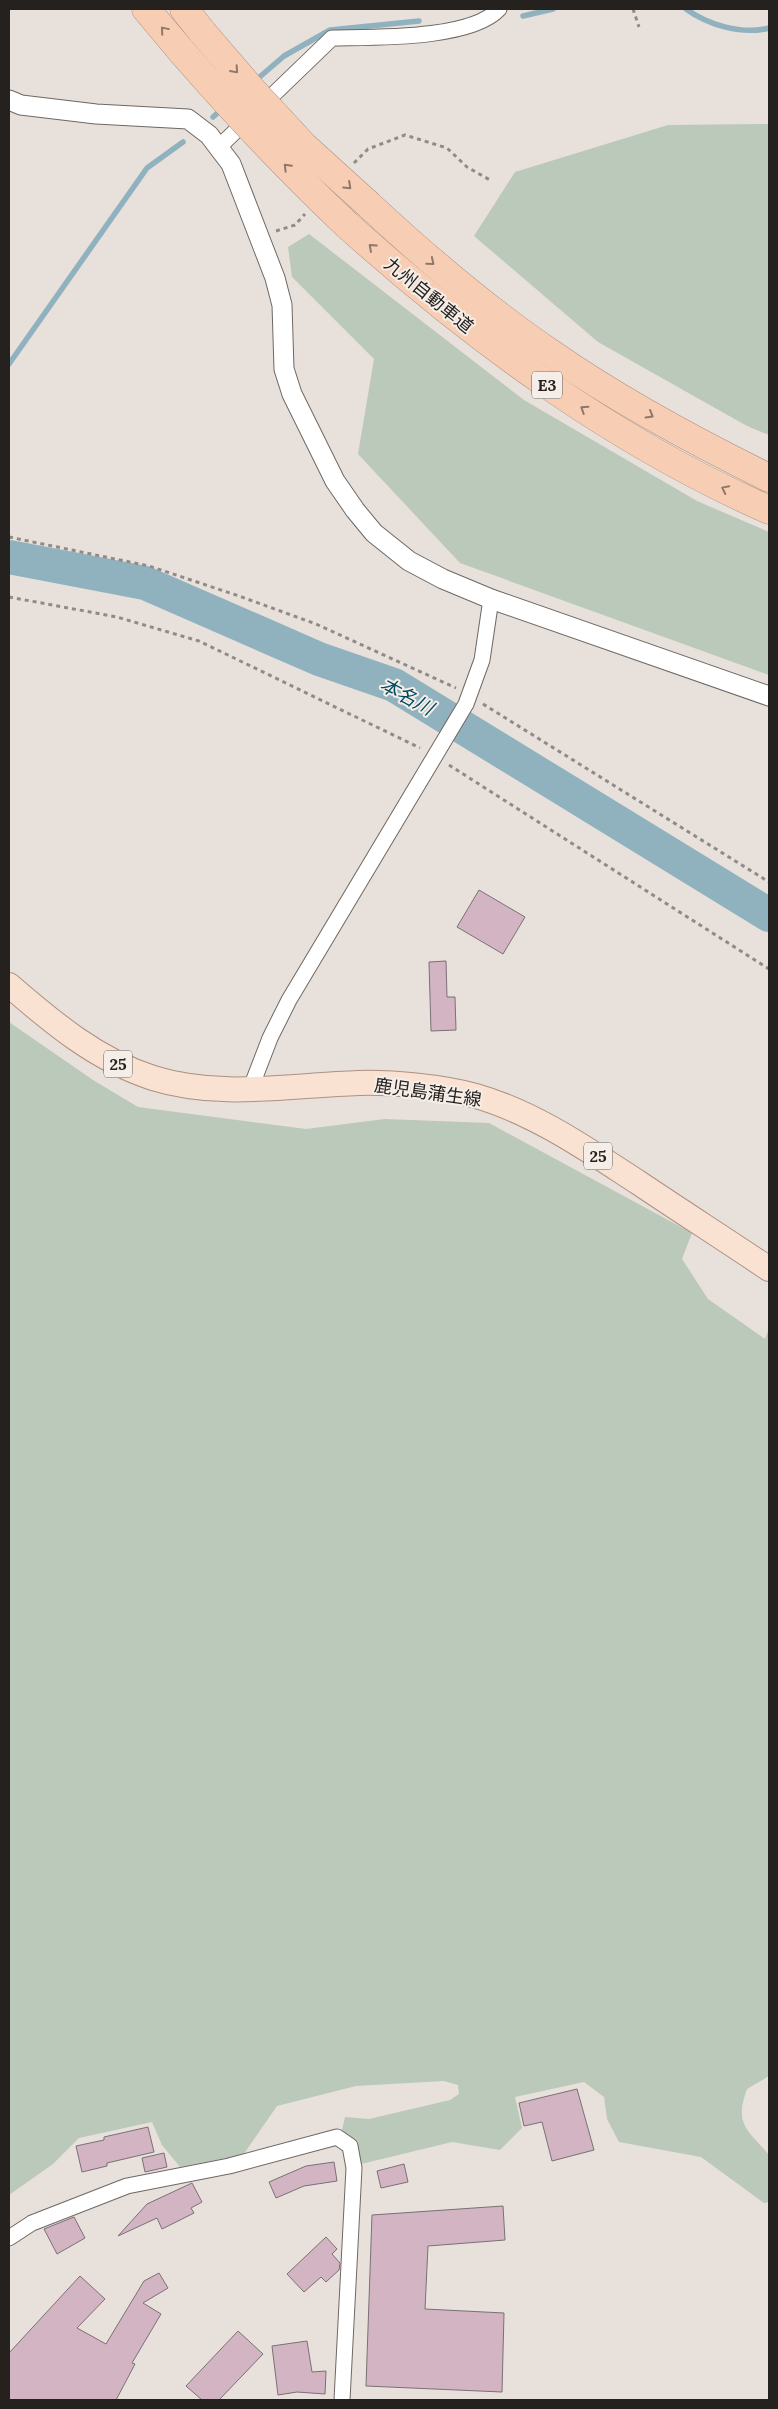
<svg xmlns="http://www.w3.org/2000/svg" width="778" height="2409" viewBox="0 0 778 2409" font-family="Lora,'Noto Sans JP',serif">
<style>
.green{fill:#bac9b9}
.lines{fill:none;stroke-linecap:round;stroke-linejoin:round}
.stream{stroke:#90b2bf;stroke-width:5.5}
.river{stroke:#90b2bf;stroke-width:34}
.building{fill:#d3b4c3;stroke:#797175}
.minor-casing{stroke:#6e6863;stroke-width:17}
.tertiary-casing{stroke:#6e6863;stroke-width:21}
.primary-casing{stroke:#ad9180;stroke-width:26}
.motorway-casing{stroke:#ad9180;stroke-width:29}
.path{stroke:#918b88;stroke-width:3;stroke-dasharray:4 4;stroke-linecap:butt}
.minor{stroke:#fff;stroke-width:15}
.tertiary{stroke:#fff;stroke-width:19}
.primary{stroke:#fae2d2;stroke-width:24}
.motorway{stroke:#f7ceb4;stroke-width:28}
.motorway-bridge-casing{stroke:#ad9180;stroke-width:29;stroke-linecap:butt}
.motorway-bridge{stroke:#f7ceb4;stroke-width:28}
.oneway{stroke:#8e786a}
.labels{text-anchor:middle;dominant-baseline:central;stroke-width:4;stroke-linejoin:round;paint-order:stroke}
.shield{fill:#f5eee8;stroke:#635e5b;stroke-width:1}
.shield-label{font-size:16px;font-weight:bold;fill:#24211f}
.street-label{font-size:18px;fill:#24211f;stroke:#f5eee8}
.water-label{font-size:19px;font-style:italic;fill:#014b5f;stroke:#f5eee8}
</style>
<rect width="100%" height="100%" fill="#e8e0db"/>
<!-- green -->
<g class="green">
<polygon points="769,124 769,435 747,426 598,342 474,236 515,172 668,125"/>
<polygon points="309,234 524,400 697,501 769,532 769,675 460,563 358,454 374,359 292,277 288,247"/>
<path d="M9 1022 93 1080 138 1107 306 1129 385 1119 489 1123 692 1233 682 1259 708 1299 765 1339 769 1328V2076L747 2089C734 2125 747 2129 769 2155V2202L764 2203 701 2157 619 2142 607 2119 604 2097 584 2082 515 2097 522 2128 500 2150 452 2142 357 2165 355 2145 342 2130 345 2117 369 2119 450 2100 459 2094 458 2085 444 2081 356 2086 277 2106 243 2155 180 2167 162 2145 152 2122 79 2138 53 2164 9 2195Z"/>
</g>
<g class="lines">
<!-- stream -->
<g class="stream">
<path d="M686 9C708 25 742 35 769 28"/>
<polyline points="523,16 553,9"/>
<polyline points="255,81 284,56 330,30 419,21"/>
<polyline points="213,117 223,108"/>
<polyline points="9,364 147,168 183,142"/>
</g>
<!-- river -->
<polyline class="river" points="9,557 145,583 319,659 394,685 769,915"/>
</g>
<!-- building -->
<g class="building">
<polygon points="479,890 525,917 503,954 457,927"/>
<polygon points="446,961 447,997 455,997 456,1030 431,1031 429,962"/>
<polygon points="577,2089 594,2150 552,2161 542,2122 524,2126 519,2103"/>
<polygon points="148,2127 154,2152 107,2163 107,2166 82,2172 76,2146 104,2140 104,2137"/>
<polygon points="164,2153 167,2167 145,2172 142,2158"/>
<polygon points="334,2162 337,2181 304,2186 276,2198 269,2182 306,2166"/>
<polygon points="404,2164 408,2182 381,2188 377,2171"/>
<polygon points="192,2183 202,2202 191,2208 194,2213 162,2229 157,2218 118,2236 147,2204"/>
<polygon points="503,2206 505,2240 428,2246 425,2309 504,2313 502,2392 366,2386 372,2215"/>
<polygon points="74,2217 85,2238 57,2254 44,2229"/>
<polygon points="326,2237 337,2249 332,2254 340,2263 339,2270 326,2282 321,2277 304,2292 287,2274"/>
<polygon points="159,2273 168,2288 143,2303 161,2314 132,2363 135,2364 116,2400 9,2400 9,2353 80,2276 105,2299 77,2328 106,2344 144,2281"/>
<polygon points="238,2331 263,2354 219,2400 202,2400 186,2386"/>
<polygon points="307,2341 312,2372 326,2371 325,2394 297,2392 278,2395 272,2346"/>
</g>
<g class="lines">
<!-- minor casing -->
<g class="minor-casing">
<g id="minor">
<path d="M219 147 332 38C373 37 470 40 499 9"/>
<polyline points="250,1090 270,1038 289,1000 466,704 482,660 491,599"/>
<polyline points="9,2238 32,2223 127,2186 229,2166 337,2137 350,2146 354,2168 342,2400"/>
</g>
</g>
<!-- tertiary casing -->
<g class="tertiary-casing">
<polyline id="tertiary" points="9,100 21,105 96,114 188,119 209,135 231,164 275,278 282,305 284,369 292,394 335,481 355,510 374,533 409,561 443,579 491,599 769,696"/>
</g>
<!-- primary casing -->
<g class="primary-casing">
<path id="primary" d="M9 985C53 1023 97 1060 153 1078 220 1099 290 1085 359 1083 393 1082 443 1087 476 1096 535 1113 588 1150 639 1183 682 1212 726 1240 769 1269"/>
</g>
<!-- motorway casing -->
<g class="motorway-casing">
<g id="motorway">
<polyline points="146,9 182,52"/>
<polyline points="184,9 203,33"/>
<path d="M369 205C427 259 487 310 552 354 621 402 694 441 769 478"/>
<path d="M347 225C474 339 613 441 769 510"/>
</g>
</g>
<!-- path -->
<g class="path">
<polyline points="633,9 639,27"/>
<polyline points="354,163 368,149 405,135 447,148 467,167 490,180"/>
<polyline points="276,231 295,225 305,214"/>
<polyline points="9,537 149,566 239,596 316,624 456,688"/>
<polyline points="9,597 117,617 199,641 420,748"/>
<polyline points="483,704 769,882"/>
<polyline points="449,765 769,969"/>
</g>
<!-- minor -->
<use href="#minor" class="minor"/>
<!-- tertiary -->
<use href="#tertiary" class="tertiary"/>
<!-- primary -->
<use href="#primary" class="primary"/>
<!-- motorway -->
<use href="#motorway" class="motorway"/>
<!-- motorway-bridge casing -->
<g class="motorway-bridge-casing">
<g id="motorway-bridge">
<polyline points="203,33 253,91 304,146 369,205"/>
<path d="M182 52C235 113 289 170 347 225"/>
</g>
</g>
<!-- motorway-bridge -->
<use href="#motorway-bridge" class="motorway-bridge"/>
</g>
<!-- one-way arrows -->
<defs><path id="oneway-chevron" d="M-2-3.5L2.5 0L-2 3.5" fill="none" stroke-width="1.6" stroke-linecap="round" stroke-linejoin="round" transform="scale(1.25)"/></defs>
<g class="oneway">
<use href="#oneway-chevron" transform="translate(164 30) rotate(-130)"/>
<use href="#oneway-chevron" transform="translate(235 70) rotate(49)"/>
<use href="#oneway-chevron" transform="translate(287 167) rotate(-135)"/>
<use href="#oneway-chevron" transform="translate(348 186) rotate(43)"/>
<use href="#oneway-chevron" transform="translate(372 247) rotate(-138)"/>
<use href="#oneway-chevron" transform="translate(431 262) rotate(40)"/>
<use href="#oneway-chevron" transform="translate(584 409) rotate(-147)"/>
<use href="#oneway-chevron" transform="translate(650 415) rotate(30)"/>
<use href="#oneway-chevron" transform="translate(725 489) rotate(-154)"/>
</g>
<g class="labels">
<!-- shield labels -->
<g class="shield">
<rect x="532" y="371.5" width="30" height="27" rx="4"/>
<rect x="104" y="1050.5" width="28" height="27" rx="4"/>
<rect x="584" y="1142.5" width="28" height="27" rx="4"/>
</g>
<g class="shield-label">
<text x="547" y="385">E3</text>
<text x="118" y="1064">25</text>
<text x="598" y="1156">25</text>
</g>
<!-- street labels -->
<g class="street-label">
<text transform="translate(429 295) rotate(39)">九州自動車道</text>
<text transform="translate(428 1092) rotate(8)">鹿児島蒲生線</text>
</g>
<!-- water labels -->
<g class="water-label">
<text transform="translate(407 696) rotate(28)">本名川</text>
</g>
</g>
<!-- border -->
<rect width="778" height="2409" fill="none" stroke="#24211f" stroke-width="20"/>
</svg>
